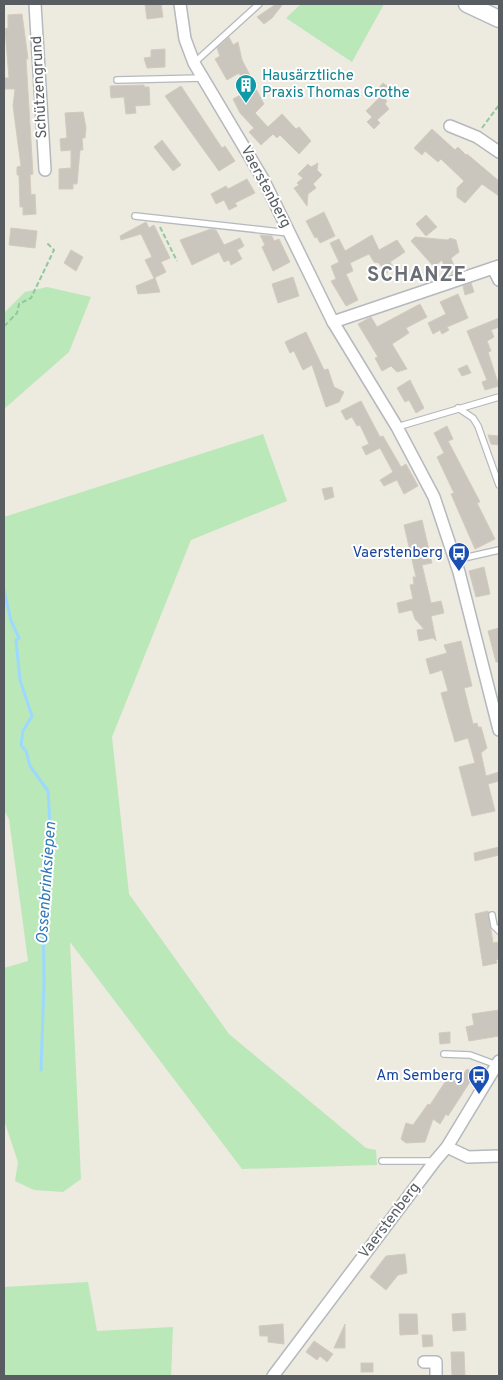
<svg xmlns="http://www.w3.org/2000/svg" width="503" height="1380" viewBox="0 0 503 1380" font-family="Overpass,sans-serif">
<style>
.green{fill:#bae8b9}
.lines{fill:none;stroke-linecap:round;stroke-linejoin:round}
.stream{stroke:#9dd9ff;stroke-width:3}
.building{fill:#cac6be;stroke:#d2cbbd}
.lane-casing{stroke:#b5b9be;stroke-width:8}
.street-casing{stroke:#b5b9be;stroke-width:14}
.secondary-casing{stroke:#b5bac0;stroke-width:19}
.path{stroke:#91c99f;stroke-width:2;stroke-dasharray:5 2.5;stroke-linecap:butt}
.lane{stroke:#fff;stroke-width:5.5}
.street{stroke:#fff;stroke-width:11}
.secondary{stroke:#fff;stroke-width:16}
.labels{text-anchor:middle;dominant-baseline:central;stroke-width:4;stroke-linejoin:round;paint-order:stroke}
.culture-label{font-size:15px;fill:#0d838f;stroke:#fff;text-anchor:start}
.street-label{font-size:15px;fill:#585d62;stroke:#fff}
.transit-label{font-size:15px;fill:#164399;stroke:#fff;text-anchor:end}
.water-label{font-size:16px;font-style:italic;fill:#317aba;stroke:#fff}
.district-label{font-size:20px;font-weight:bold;letter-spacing:1px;fill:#696f74;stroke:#fff}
</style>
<rect width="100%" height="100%" fill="#edeadf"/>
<!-- green -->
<g class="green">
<polygon points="301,4 384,4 352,62 286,18"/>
<polygon points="47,287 91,297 69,352 4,409 4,313 25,292"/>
<polygon points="263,434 287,501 191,540 112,737 129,894 229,1034 366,1148 376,1150 377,1165 242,1169 70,942 81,1179 63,1192 34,1190 15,1181 18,1162 4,1120 4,968 28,961 9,819 4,811 4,517"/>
<polygon points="88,1282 97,1331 173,1327 171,1376 4,1376 4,1287"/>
</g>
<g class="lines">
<!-- stream -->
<polyline class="stream" points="4,590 11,621 19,638 16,640 20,680 32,716 23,731 21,745 26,751 30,766 48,791 50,823 53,832 43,901 44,983 41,1070"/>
</g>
<!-- building -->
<g class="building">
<polygon points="145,4 161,4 163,17 147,19"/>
<polygon points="276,4 283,4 272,18 264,24 257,17"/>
<polygon points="22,14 28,59 26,59 33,174 30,175 31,195 35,194 36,214 23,215 23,207 20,207 19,175 17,175 17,167 21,166 13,106 15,89 4,89 4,78 9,78 5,29 8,28 8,15"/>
<polygon points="229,37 233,45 238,42 242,60 252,79 244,83 239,73 227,80 215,59 220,56 217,48"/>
<polygon points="165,49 165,67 147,68 144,58 151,57 151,50"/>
<polygon points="383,83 391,89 384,96 377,90"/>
<polygon points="144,85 144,87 149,87 150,105 135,106 136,113 126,114 124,97 111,98 110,86"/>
<polygon points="181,86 222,148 225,146 235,161 219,171 165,96"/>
<polygon points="255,87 264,104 255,113 268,127 282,114 296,129 299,127 311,141 299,154 280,135 277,138 273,134 261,145 249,132 254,128 240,113 233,99"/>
<polygon points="381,96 387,101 385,104 389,109 377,120 380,123 374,129 367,122 372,117 366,111"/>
<polygon points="83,112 86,128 85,138 82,138 83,150 80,150 77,184 73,184 73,189 59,189 59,169 71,168 71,150 61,151 60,139 67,138 65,113"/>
<polygon points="432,129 455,150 458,147 466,155 467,154 499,181 499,196 482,184 465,203 457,197 457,188 464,181 441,159 438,162 425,151 422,155 414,148"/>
<polygon points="162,140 181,165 173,171 154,147"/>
<polygon points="318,163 317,170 322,175 313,184 316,188 308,194 307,206 294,188 299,185 297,183 303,178 298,174 308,164 311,167"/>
<polygon points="247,179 255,193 235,203 237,206 229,210 224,200 216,204 211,194 226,186 228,189"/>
<polygon points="324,212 335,236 320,243 317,237 315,238 306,221"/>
<polygon points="426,215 437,227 426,236 416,224"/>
<polygon points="146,222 149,228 154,225 170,258 161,262 166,272 154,278 145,260 152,257 141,234 121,240 120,236"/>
<polygon points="11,228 37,231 35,248 9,245"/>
<polygon points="211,229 216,230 224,245 240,238 244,246 237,250 242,259 231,265 229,260 224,262 219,252 192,265 180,240"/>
<polygon points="260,235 272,236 274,241 279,239 290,262 273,271 262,247 265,245"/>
<polygon points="372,235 379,250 397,240 405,252 390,262 394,268 386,273 379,263 374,262 369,254 350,263 353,271 346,274 358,300 346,306 331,281 336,279 331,266 339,262 330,243 339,239 345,251"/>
<polygon points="415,237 448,240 450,238 456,240 459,252 451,258 456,271 447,275 442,260 434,267 411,241"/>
<polygon points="71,250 83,257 76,271 64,263"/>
<polygon points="293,277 299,296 278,303 272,284"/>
<polygon points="155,278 160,292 138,294 136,286"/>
<polygon points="471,283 474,292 465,295 463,286"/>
<polygon points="458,294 468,318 447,327 449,330 442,334 440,330 433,334 428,323 446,314 440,302"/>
<polygon points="420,304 427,317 406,328 409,333 392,344 407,369 397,372 391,366 382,371 375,358 378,357 358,324 371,317 377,327"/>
<polygon points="499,318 499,327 491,330 494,337 487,341 491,351 488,352 499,386 485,390 482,382 487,380 467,331"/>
<polygon points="306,332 324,370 328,369 334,387 344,392 339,402 326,407 312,365 303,370 294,351 290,353 285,342"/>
<polygon points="467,365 471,373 462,376 458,369"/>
<polygon points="410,380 424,408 416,413 409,400 405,402 397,388"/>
<polygon points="361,401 380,437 383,436 401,467 406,464 418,486 404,494 397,480 384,486 380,480 393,472 380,448 366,455 362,447 369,444 360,425 357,426 352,417 346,420 341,411"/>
<polygon points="447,426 453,439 448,441 480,502 477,503 495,539 475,549 451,494 454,493 437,457 444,453 434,433"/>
<polygon points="488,435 499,436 499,445 491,444"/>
<polygon points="332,487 334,497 325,500 322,489"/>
<polygon points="422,520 432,563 422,565 431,603 441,601 444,613 431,616 436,641 433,638 419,641 417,630 424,629 415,619 412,610 399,613 397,603 413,599 410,585 414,584 413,577 416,577 404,525"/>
<polygon points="484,567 490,594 476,597 469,571"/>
<polygon points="499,628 499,662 496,662 488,631"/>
<polygon points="461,641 472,686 464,688 473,724 477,723 478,727 481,727 487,748 481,753 486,776 499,772 499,781 488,784 495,811 472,816 459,767 475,763 468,738 455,742 441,693 448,691 442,670 430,674 426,659 447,653 444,645"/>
<polygon points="499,847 499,855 475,861 474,853"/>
<polygon points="488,911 493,943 499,942 499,959 496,960 497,963 483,966 475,914"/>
<polygon points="499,1010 499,1036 469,1041 466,1027 474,1025 472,1014"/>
<polygon points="450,1032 450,1043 440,1044 439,1033"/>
<polygon points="467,1069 475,1074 448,1116 446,1114 440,1124 433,1119 425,1142 406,1143 401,1139 406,1123 413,1125 428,1104 430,1105 453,1070 462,1076"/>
<polygon points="405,1254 407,1273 398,1275 386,1290 370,1277 386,1256"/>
<polygon points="465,1313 466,1330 453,1331 452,1314"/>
<polygon points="399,1314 417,1314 418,1334 400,1335"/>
<polygon points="283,1324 284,1344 268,1342 268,1336 260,1336 259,1326"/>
<polygon points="345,1324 345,1348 334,1348"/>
<polygon points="422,1335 432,1335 433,1346 423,1347"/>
<polygon points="314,1341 333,1354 327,1362 320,1356 317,1360 306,1352"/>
<polygon points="451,1352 464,1352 465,1376 452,1376"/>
<rect x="361" y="1363" width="12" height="9"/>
</g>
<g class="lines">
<!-- lane casing -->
<g class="lane-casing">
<g id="lane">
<polyline points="194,63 259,4"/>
<polyline points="117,80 203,78"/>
<polyline points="135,216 289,233"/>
<polyline points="458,408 473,418 478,426 499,485"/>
<polyline points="397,427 499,397"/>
<polyline points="455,560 499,550"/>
<polyline points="492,915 494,926 499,931"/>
<polyline points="444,1054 470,1055 497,1065"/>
<polyline points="382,1161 435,1161"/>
</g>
</g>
<!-- street casing -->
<g class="street-casing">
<g id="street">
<polyline points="35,4 45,170"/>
<polyline points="180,4 185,39 194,63 263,179 333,322 397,427 434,497 459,572 499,730"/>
<polyline points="450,126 477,137 499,152"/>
<polyline points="493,268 499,280"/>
<polyline points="333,322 499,266"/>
<polyline points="447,1147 468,1157 499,1156"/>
<polyline points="424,1362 436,1362 436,1376"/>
<polyline points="273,1376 435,1161 447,1147 499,1061"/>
</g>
</g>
<!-- secondary casing -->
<g class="secondary-casing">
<polyline id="secondary" points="467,4 499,19"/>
</g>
<!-- path -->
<g class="path">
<polyline points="482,128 499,105"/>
<polyline points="160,227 177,261"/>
<polyline points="10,320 17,313 19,304 31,298 54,250 46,242"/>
<polyline points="4,326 10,321"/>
</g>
<!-- lane -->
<use href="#lane" class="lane"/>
<!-- street -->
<use href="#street" class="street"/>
<!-- secondary -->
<use href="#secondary" class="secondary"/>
</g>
<!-- icons -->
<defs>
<g id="building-pin" transform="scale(1.125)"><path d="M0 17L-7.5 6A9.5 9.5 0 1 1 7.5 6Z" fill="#0f9aa8" stroke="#fff"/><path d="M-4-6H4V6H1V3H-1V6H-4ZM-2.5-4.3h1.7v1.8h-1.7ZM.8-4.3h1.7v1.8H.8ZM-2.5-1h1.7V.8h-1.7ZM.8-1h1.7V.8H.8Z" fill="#fff"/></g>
<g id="bus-pin" transform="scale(1.125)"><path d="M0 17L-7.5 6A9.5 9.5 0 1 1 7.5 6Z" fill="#1a4fb4" stroke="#fff"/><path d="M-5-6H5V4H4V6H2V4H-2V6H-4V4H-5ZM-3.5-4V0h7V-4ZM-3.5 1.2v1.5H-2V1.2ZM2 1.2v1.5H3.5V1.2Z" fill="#fff"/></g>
</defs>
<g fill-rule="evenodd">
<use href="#building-pin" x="246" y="85"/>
<use href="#bus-pin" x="459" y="553"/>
<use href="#bus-pin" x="479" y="1076"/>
</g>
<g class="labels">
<!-- culture labels -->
<g class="culture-label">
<text x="262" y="76">Hausärztliche<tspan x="262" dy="17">Praxis Thomas Grothe</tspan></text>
</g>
<!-- street labels -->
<g class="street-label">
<text transform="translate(40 87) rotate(-93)">Schützengrund</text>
<text transform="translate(265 187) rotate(62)">Vaerstenberg</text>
<text transform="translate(390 1221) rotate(-53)">Vaerstenberg</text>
</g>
<!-- transit labels -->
<g class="transit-label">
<text x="443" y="553">Vaerstenberg</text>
<text x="463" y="1076">Am Semberg</text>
</g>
<!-- water labels -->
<g class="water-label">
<text transform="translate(47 883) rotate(-86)">Ossenbrinksiepen</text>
</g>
<!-- district labels -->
<g class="district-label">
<text x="417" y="276">SCHANZE</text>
</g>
</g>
<!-- border -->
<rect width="503" height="1380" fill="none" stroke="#585d62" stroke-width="10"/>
</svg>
